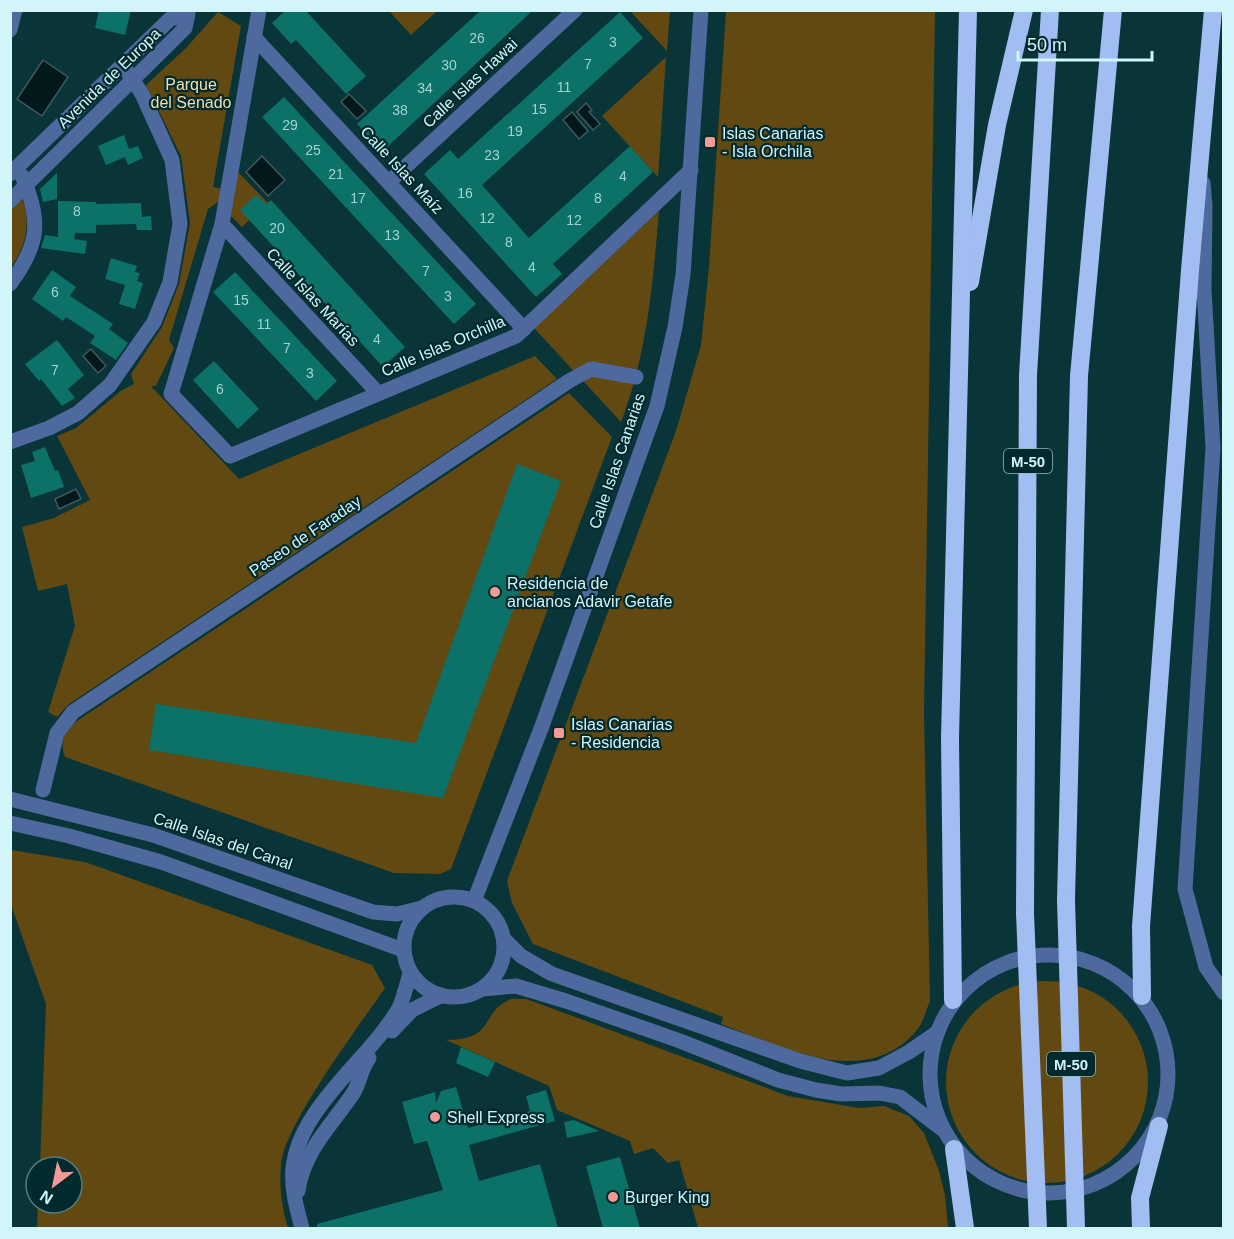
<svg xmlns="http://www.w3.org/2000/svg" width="1234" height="1239" viewBox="0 0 1234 1239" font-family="Arial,sans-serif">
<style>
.green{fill:#614911}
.water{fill:#03181a;stroke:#415a5d;stroke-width:1.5}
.building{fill:#0c7166}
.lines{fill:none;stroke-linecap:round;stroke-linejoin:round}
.pedestrian{stroke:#4e699e;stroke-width:15}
.minor{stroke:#4e699e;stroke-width:15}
.tertiary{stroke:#4e699e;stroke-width:15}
.motorway{stroke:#a1bdf1;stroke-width:18}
.motorway-bridge{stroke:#a1bdf1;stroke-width:18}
.poi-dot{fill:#f59b97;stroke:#002a2d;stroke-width:2}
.labels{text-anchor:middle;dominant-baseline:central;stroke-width:4.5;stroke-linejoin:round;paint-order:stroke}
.number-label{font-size:14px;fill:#a0d4d4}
.shield{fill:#002a2d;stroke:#92b8bb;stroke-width:1.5}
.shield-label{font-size:15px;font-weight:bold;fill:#d1f5f8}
.street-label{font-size:16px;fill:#d1f5f8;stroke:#002a2d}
.park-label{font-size:16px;fill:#f7ddad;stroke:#002a2d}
.poi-label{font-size:16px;fill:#d1f5f8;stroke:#002a2d;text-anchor:start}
</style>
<rect width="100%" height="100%" fill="#093438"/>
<!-- green -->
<g class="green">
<polygon points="389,11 437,11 411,35"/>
<polygon points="630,11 670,11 667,51"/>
<path d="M726 11H935L924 714 930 1001C926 1010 923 1023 917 1030 867 1091 780 1047 721 1024L723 1017 533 944 512 903 507 881 676 431 701 345 709 267Z"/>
<polygon points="218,12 241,26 213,187 224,189 218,202 208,209 169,340 174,348 156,386 151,386 239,479 535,356 557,379 69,704 57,717 48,712 75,626 67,584 38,591 22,527 54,518 90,500 57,436 76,428 122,390 134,384 131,374 162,327 179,284 190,223 181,156 146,85 186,48"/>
<polygon points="666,57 658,177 602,116"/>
<polygon points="238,172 268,203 242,227 231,216"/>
<path d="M22 199C32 221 25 249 11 267V210Z"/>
<path d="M659 211C653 283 647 354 621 422L534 328Z"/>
<path d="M569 393 612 437 451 869 440 874 394 873 65 757C60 743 63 737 71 725Z"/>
<path d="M11 850 85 862 372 965 385 988C360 1025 284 1125 281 1165 279 1186 282 1208 288 1228H37L38 1203H72V1167H40L46 1004 11 905Z"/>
<circle cx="1047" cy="1082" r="101"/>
<path d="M511 999H526L540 1004 788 1096 859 1108 884 1106 909 1116 924 1133 939 1171 945 1195 948 1228H698L679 1160 668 1163 653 1148 634 1154 630 1141 557 1110 549 1086 446 1040C497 1040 479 1012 511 999Z"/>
</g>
<!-- water -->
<g class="water">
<polygon points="43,60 68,77 42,116 17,99"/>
<polygon points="349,94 366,111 357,119 341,102"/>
<polygon points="586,103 592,110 589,112 600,124 593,130 577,112"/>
<polygon points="572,112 588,131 579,139 563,120"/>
<polygon points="262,156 285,180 268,196 246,172"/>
<polygon points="91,349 106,366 98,373 83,356"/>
<polygon points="76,489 81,499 59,509 55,499"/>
</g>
<!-- building -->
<g class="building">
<polygon points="99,10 131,10 125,35 95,28"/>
<polygon points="286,10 305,10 366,76 346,94 296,40 291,44 272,23"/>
<polygon points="481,10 533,10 382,152 357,124"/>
<polygon points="620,12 643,38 482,185 529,238 630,146 653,172 553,264 562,274 536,297 424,174 450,150 458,159"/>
<polygon points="284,97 476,304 454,324 262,117"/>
<polygon points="124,135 129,149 138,146 143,158 128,165 125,157 106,165 98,146"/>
<polygon points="57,173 57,199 43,202 40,189"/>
<polygon points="256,195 266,204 271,200 405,347 383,367 240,210"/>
<polygon points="58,201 96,202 96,204 141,203 142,217 151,216 152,230 137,230 136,224 96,225 96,233 75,233 74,239 87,241 85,254 41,248 45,235 58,237"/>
<polygon points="111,258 137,266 135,272 140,273 137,281 143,283 135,309 119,304 125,285 105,279"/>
<polygon points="52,270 76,287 70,296 113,324 109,329 128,343 116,360 90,343 95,336 66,317 63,321 32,299"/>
<polygon points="235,272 337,381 316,401 213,292"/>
<polygon points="57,340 84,375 68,389 75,398 62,406 41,379 39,381 25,364"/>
<polygon points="214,361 259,409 238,429 193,380"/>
<polygon points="45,447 55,471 58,470 64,487 31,498 21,465 35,461 32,452"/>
<polygon points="517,464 561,481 443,798 149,750 156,704 416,743"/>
<polygon points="461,1047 495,1062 488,1077 456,1063"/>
<polygon points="456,1087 468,1128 530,1111 526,1096 546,1090 555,1121 469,1145 479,1181 540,1164 558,1228 317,1228 317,1224 443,1190 427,1141 414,1144 402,1102 435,1092 436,1103 441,1091"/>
<polygon points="574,1120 599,1131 567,1138 564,1122"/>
<polygon points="620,1157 640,1228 603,1228 586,1166"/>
</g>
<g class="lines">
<!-- pedestrian -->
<polyline class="pedestrian" points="43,790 57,733 73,712 569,381 591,369 636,377"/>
<!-- minor -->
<g class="minor">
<polyline points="259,10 222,224 171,394 230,456 516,336 691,170"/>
<polyline points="10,30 15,10"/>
<polyline points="254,37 524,329"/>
<polyline points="10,174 170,19 188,14 185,28 10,201"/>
<polyline points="389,182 575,10"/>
<polyline points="1203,183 1205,206 1204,289 1213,448 1185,889 1206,967 1224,993"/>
<polyline points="222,224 378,393"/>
<path d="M10 284C39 245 42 221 22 176"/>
<polyline points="10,442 49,428 78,413 110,385 154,322 170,282 180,224 172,160 142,94 127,71"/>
</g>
<!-- tertiary -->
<g class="tertiary">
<polyline points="10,799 153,835 373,912 397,914 422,908"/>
<polyline points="10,823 69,836 161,862 403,950"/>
<circle cx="454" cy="947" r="50"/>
<polyline points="474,901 542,726 657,406 675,327 683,275 701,10"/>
<polyline points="503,938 521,956 552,974 800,1061 847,1073 879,1068 909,1052 935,1034"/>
<circle cx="1049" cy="1074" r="119"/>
<polyline points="483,989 516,986 566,1001 680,1041 778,1080 816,1090 841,1094 879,1093 900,1097 942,1129"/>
<polyline points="392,1031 412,1010 440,996"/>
<path d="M298 1191C304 1150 332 1125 354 1092 360 1081 361 1069 369 1058"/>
<path d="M302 1228C297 1210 291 1188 293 1169 298 1108 370 1059 399 1008 404 997 407 984 410 973"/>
</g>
<!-- motorway -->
<g class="motorway">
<polyline points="970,282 997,125 1024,10"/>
<polyline points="1066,900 1079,376 1113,10"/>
<polyline points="1025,913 1028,375 1050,10"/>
<polyline points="1142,996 1141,926 1190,270 1213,10"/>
<polyline points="953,1000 950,738 968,10"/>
<polyline points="954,1149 965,1228"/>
<polyline points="1141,1228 1140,1198 1159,1126"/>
</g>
<!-- motorway-bridge -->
<g class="motorway-bridge">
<polyline points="1066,900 1076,1228"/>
<polyline points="1025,913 1038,1228"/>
</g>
</g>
<!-- markers -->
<g class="poi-dot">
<rect x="704" y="136" width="12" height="12" rx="3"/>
<circle cx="495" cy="592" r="6"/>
<rect x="553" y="727" width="12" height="12" rx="3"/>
<circle cx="435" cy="1117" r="6"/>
<circle cx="613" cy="1197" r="6"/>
</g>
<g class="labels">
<!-- number labels -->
<g class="number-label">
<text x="477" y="38">26</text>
<text x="613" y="42">3</text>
<text x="588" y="64">7</text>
<text x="449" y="65">30</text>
<text x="564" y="87">11</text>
<text x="425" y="88">34</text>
<text x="539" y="109">15</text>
<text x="400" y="110">38</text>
<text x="290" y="125">29</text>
<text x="515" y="131">19</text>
<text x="313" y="150">25</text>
<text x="492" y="155">23</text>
<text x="336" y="174">21</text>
<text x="623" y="176">4</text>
<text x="465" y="193">16</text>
<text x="358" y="198">17</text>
<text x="598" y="198">8</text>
<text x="77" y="211">8</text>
<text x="487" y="218">12</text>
<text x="574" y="220">12</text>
<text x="277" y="228">20</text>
<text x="392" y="235">13</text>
<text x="509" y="242">8</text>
<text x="532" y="267">4</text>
<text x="426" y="271">7</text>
<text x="55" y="292">6</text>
<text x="448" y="296">3</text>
<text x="241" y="300">15</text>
<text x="264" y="324">11</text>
<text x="377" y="339">4</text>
<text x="287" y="348">7</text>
<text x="55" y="370">7</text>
<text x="310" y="373">3</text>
<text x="220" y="389">6</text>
</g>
<!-- shield labels -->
<g class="shield">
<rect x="1004" y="449" width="48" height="24" rx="4.5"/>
<rect x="1047" y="1052" width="48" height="24" rx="4.5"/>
</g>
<g class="shield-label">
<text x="1028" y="461">M-50</text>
<text x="1071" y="1064">M-50</text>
</g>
<!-- street labels -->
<g class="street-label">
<text transform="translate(109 78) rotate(-44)">Avenida de Europa</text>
<text transform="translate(470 83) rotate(-43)">Calle Islas Hawai</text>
<text transform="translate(402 170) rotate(47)">Calle Islas Maíz</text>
<text transform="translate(313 297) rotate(47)">Calle Islas Marías</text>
<text transform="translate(443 346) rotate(-23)">Calle Islas Orchilla</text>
<text transform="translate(617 461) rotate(-71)">Calle Islas Canarias</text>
<text transform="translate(305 536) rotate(-34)">Paseo de Faraday</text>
<text transform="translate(223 841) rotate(19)">Calle Islas del Canal</text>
</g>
<!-- park labels -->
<g class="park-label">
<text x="191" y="84">Parque<tspan x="191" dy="18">del Senado</tspan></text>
</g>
<!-- poi labels -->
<g class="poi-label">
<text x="722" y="133">Islas Canarias<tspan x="722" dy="18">- Isla Orchila</tspan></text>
<text x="507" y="583">Residencia de<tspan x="507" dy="18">ancianos Adavir Getafe</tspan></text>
<text x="571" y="724">Islas Canarias<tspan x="571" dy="18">- Residencia</tspan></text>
<text x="447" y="1117">Shell Express</text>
<text x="625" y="1197">Burger King</text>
</g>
</g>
<!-- border -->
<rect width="1234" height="1239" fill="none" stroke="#d1f5f8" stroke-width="24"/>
<!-- north arrow -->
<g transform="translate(54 1185) rotate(212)"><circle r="28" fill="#002a2d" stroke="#547b7e" stroke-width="1.5"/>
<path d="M0-4.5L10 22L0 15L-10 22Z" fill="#f59b97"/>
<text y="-9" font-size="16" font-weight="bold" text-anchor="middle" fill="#d1f5f8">N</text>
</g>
<!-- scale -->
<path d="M1018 51v9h134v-9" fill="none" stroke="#d1f5f8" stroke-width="3"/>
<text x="1027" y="51" font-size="18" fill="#d1f5f8" stroke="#002a2d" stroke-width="4.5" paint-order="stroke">50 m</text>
</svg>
